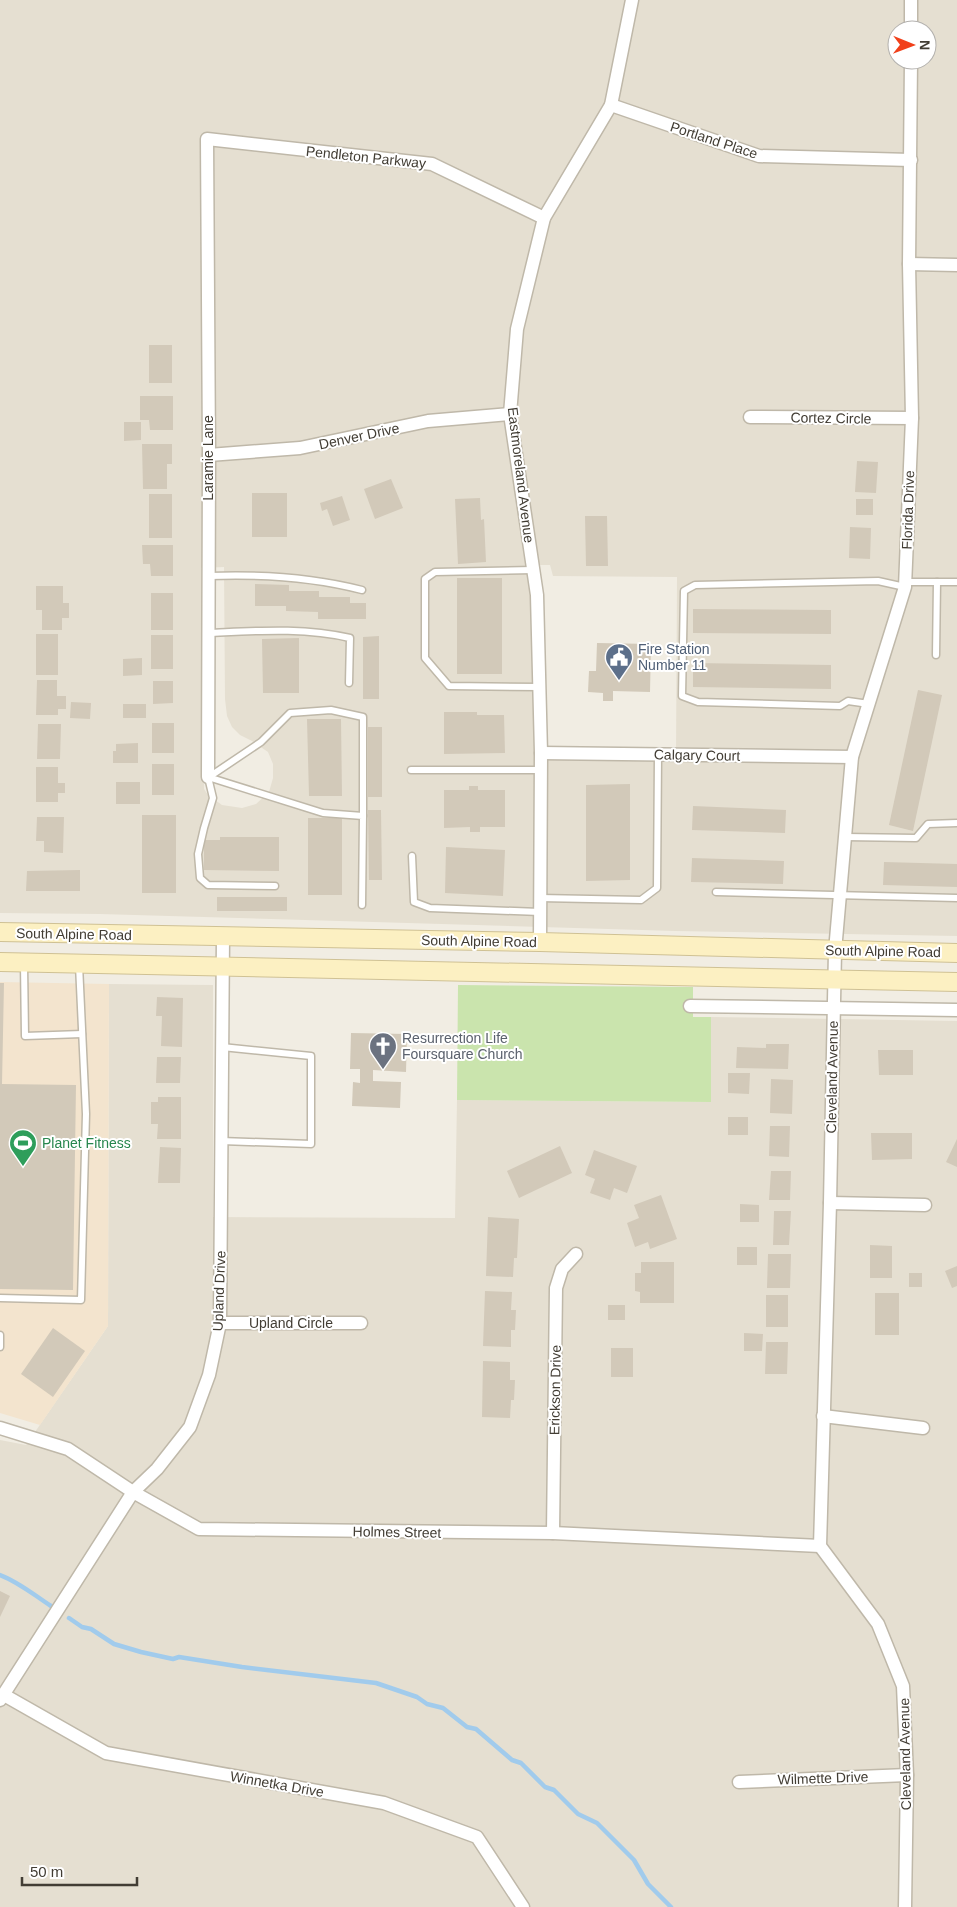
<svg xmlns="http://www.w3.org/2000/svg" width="957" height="1907" viewBox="0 0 957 1907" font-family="Arial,sans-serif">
	<rect width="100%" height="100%" fill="#f1ede3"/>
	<!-- residential -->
	<g fill="#e5dfd1" fill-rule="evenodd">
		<path d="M0 0H957V936L675 931 100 914 0 913ZM897 30H927V60H897ZM529 565H550L553 576 677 577 676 758 536 753 533 594ZM224 567 225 699 227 716 232 727 240 735 252 741 268 752 273 764V778L269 792 256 804 242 808 222 805 208 795 204 789 201 568Z"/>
		<polygon points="109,984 213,985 213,1217 455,1218 457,1100 710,1102 711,1017 957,1021 957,1907 0,1907 0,1440 26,1445 108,1326"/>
	</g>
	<!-- commercial -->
	<polygon fill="#f3e4ce" points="0,982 109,984 108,1326 40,1425 0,1413"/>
	<!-- green -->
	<polygon fill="#cae4ad" points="458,985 693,987 693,1017 711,1017 711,1102 457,1100"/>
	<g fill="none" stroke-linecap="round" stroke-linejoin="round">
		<!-- stream -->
		<g stroke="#a1cbec" stroke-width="4.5">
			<path d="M0 1575C19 1582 34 1595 51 1606"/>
			<polyline points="69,1618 82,1627 91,1629 114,1644 141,1652 173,1659 179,1657 242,1667 376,1683 417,1697 427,1704 443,1708 467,1727 476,1729 512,1760 521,1763 545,1787 554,1790 578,1814 597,1823 634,1860 648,1884 671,1907"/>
		</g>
	</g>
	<!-- building -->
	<g fill="#d2c9b9">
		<rect x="149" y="345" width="23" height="38"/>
		<polygon points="140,396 173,396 173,430 150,430 149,420 140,420"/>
		<polygon points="124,422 141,422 141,440 124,441"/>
		<polygon points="142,444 172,444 172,464 167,464 167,489 143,489"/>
		<polygon points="857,461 878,462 876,493 855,492"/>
		<polygon points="391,479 403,508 375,519 364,489"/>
		<rect x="252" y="493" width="35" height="44"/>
		<rect x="149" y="494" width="23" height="44"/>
		<polygon points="342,496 350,520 333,526 327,509 322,511 320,503"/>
		<polygon points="480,498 481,520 484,519 486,562 458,564 455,499"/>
		<rect x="856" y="499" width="17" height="16"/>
		<polygon points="585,516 607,516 608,566 586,566"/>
		<polygon points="850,527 871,528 870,559 849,558"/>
		<polygon points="142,545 173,545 173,576 151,576 150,564 143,564"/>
		<rect x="457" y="578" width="45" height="96"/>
		<polygon points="255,584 289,585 289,591 319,591 319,597 350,597 350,603 366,603 366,619 318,619 318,612 286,611 286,606 255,606"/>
		<polygon points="36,586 63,586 63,603 69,603 69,618 62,618 62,630 42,630 42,610 36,610"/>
		<rect x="151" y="593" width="22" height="37"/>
		<polygon points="693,609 831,610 831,634 693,633"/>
		<rect x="36" y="634" width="22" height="41"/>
		<rect x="151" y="635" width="22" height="34"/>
		<polygon points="379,636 379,699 363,699 363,637"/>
		<polygon points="299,638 299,693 263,693 262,639"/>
		<polygon points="597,643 651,644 650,692 613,691 613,701 603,701 603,693 588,692 589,671 596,671"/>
		<polygon points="142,658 142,675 123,676 123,659"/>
		<polygon points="693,663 831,665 831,689 693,687"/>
		<polygon points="37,680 57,680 57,696 66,696 66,709 58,709 58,715 36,715"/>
		<polygon points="153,681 173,681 173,703 153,704"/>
		<polygon points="918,690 942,695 913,831 889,825"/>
		<polygon points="71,702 91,703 90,719 70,718"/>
		<rect x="123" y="704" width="23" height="14"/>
		<polygon points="444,712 477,712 477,715 504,715 505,753 444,754"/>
		<polygon points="307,719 341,719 342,796 309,796"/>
		<rect x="152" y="723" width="22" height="30"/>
		<polygon points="38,724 61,724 60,759 37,759"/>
		<rect x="368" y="727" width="14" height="70"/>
		<polygon points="138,743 138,763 113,763 113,751 116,751 116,744"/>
		<rect x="152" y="764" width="22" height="31"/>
		<polygon points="36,767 58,767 58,783 65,783 65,793 58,793 58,802 36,802"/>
		<rect x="116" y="782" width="24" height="22"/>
		<polygon points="630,784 630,880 586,881 586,785"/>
		<polygon points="469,786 478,786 478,790 505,790 505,827 480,827 480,832 470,832 470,827 444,828 444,790 469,790"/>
		<polygon points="693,806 786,810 785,833 692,830"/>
		<polygon points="368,810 381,810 382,880 369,880"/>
		<rect x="142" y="815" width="34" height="78"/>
		<polygon points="37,817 64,817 63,853 44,852 44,841 36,841"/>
		<rect x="308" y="818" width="34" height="77"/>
		<polygon points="220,837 279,837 279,871 204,870 204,840 220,840"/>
		<polygon points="446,847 505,850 503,896 445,893"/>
		<polygon points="692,858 784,861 783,884 691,882"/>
		<polygon points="884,862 957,864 957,887 883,885"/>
		<polygon points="80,870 80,891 26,891 27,871"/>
		<rect x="217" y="897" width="70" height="14"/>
		<polygon points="0,983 4,983 2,1084 76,1085 73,1290 0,1289"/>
		<polygon points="157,997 183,998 182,1047 161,1046 162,1016 156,1016"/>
		<polygon points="351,1033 407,1034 406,1072 373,1070 373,1081 401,1082 400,1108 352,1106 353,1082 360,1083 360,1069 350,1069"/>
		<polygon points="766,1044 789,1044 788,1069 736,1068 737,1047 766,1048"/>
		<polygon points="878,1050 913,1050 913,1075 879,1075"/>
		<polygon points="157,1057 181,1057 180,1083 156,1083"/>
		<polygon points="728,1073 750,1073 749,1094 728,1093"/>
		<polygon points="771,1079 793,1080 792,1114 770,1113"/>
		<polygon points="158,1097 181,1097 181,1139 157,1139 158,1124 151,1124 151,1102 158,1102"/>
		<rect x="728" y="1117" width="20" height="18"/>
		<polygon points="770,1126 790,1126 789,1157 769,1156"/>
		<polygon points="871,1133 912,1133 912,1159 872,1160"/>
		<polygon points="957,1139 957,1167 946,1162"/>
		<polygon points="560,1146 572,1173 519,1198 507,1171"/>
		<polygon points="160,1147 181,1148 180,1183 158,1183"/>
		<polygon points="594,1150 637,1166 627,1193 614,1188 610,1200 590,1193 595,1179 585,1175"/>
		<polygon points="771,1171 791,1171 790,1200 769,1200"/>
		<polygon points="661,1195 677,1239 650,1249 648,1242 635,1247 627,1223 639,1218 634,1205"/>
		<polygon points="740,1204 759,1205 759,1222 740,1222"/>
		<polygon points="774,1211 791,1211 789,1245 773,1245"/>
		<polygon points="488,1217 519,1219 517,1258 514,1258 513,1277 486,1276"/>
		<polygon points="870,1245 892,1246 892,1278 870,1278"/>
		<rect x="737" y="1247" width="20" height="18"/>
		<polygon points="768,1254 791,1254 790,1288 767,1288"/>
		<polygon points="641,1262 674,1262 674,1303 640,1303 640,1292 635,1291 635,1273 641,1273"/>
		<polygon points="957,1266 957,1286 952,1288 945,1271"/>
		<rect x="909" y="1273" width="13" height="14"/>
		<polygon points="485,1291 512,1292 511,1310 516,1310 515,1330 511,1330 511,1347 483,1346"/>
		<rect x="875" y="1293" width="24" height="42"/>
		<rect x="766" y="1295" width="22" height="32"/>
		<rect x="608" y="1305" width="17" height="15"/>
		<polygon points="53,1328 85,1351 53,1397 21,1374"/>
		<polygon points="744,1333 763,1334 762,1351 744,1351"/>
		<polygon points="766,1342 788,1342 787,1374 765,1374"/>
		<rect x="611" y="1348" width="22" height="29"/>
		<polygon points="483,1361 510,1362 510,1380 515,1380 514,1400 511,1400 510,1418 482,1417"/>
		<polygon points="0,1591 10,1596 0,1617"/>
	</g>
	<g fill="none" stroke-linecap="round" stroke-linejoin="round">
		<!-- service casing -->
		<g stroke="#bfb8a9" stroke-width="9">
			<g id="service">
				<polyline points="533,570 435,572 425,579 425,658 449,686 539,687"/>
				<path d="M208 576C260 574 312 577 362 590"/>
				<polyline points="905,582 957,582"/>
				<path d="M208 633C256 631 303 627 350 638L349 683"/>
				<polyline points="936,655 937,582"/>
				<polyline points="869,704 848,701 840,706 698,702 682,696 684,591 695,585 878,581 905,587"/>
				<polyline points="411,770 541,770"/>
				<polyline points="208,777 323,813 363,816 362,905"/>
				<polyline points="208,777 213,798 204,828 198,854 200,878 208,885 275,886"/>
				<polyline points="209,777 261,742 290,713 331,710 363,717 363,816"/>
				<polyline points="845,837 916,838 928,824 957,823"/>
				<polyline points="412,856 414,902 430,908 540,912"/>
				<polyline points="716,892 957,898"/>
				<polyline points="540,898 641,900 657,888 658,755"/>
				<polyline points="24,964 25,1036 82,1034"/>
				<polyline points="221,1141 311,1144 311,1056 222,1047"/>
				<polyline points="0,1298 81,1300 86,1114 79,965"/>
				<polyline points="0,1335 0,1347"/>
			</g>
		</g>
		<!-- minor casing -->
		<g stroke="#bfb8a9" stroke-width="15">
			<g id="minor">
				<polyline points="911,30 911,0"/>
				<polyline points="611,105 759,156 911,160"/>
				<polyline points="909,264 957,265"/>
				<polyline points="750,417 912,418"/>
				<polyline points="209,455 300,448 428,421 510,414"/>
				<polyline points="541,753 852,757"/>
				<polyline points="208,777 209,455 207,139 432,164 544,218"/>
				<polyline points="540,942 541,753 537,595 510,414 517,329 544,218 611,105 632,0"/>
				<polyline points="690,1006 957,1010"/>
				<polyline points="830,1203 925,1205"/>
				<polyline points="220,1323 361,1323"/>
				<polyline points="823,1416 923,1428"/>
				<polyline points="0,1428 68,1449 133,1492 199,1529 553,1533 820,1546"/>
				<polyline points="553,1533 556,1288 562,1269 576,1254"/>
				<polyline points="4,1695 106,1753 384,1803 477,1837 523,1907"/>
				<polyline points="0,1700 133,1492 157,1469 190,1427 209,1375 220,1323 223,936"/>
				<polyline points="739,1782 907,1775"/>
				<polyline points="905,1907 907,1775 903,1686 878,1624 820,1546 830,1203 835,951 852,757 905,587 912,418 909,264 911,60"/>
			</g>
		</g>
		<!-- secondary casing -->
		<g stroke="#cfc194" stroke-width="20">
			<g id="secondary">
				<polyline points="0,932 540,942 957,953"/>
				<polyline points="0,962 957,982"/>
			</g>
		</g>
		<!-- service -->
		<use href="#service" stroke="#fff" stroke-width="6"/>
		<!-- minor -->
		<use href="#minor" stroke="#fff" stroke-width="12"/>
		<!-- secondary -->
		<use href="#secondary" stroke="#fcf0c2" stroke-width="18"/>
	</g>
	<!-- icons -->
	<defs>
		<g id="civic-pin" transform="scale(1.4375)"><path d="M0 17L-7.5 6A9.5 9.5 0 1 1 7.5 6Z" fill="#5c6f8a" stroke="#fff"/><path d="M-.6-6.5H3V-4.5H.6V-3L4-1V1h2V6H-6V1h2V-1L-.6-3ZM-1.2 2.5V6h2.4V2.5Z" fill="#fff"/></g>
		<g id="church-pin" transform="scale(1.4375)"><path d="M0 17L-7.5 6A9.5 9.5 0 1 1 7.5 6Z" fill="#6b7280" stroke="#fff"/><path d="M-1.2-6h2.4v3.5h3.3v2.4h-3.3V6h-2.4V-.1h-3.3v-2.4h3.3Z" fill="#fff"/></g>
		<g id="stadium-pin" transform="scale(1.4375)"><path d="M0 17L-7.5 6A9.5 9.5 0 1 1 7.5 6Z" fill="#2e9e5b" stroke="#fff"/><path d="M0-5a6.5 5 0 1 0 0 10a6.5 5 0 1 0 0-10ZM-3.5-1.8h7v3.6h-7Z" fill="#fff"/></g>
	</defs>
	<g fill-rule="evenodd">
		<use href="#civic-pin" x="619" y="657"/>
		<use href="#church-pin" x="383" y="1046"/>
		<use href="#stadium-pin" x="23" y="1143"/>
	</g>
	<g text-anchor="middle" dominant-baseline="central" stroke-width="4" stroke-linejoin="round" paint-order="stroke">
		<!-- street labels -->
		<g font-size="14" fill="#423d34" stroke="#fff">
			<text transform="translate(714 140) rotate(18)">Portland Place</text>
			<text transform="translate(366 157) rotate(6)">Pendleton Parkway</text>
			<text transform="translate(831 418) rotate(1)">Cortez Circle</text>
			<text transform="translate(359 436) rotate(-12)">Denver Drive</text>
			<text transform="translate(208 458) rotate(-90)">Laramie Lane</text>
			<text transform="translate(521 475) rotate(83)">Eastmoreland Avenue</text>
			<text transform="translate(908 510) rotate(-88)">Florida Drive</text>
			<text transform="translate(697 755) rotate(1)">Calgary Court</text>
			<text transform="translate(74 934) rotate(1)">South Alpine Road</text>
			<text transform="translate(479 941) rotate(1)">South Alpine Road</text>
			<text transform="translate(883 951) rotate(1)">South Alpine Road</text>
			<text transform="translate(832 1077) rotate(-89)">Cleveland Avenue</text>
			<text transform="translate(219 1291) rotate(-88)">Upland Drive</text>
			<text x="291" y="1323">Upland Circle</text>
			<text transform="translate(555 1390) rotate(-89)">Erickson Drive</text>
			<text transform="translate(397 1532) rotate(1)">Holmes Street</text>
			<text transform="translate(905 1754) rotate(-91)">Cleveland Avenue</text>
			<text transform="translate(823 1778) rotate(-2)">Wilmette Drive</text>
			<text transform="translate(277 1784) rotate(10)">Winnetka Drive</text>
		</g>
		<!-- service labels -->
		<g font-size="14" fill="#4e5e75" stroke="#fff" text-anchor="start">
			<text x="638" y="649">Fire Station<tspan x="638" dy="16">Number 11</tspan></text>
		</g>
		<!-- worship labels -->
		<g font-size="14" fill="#5b616d" stroke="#fff" text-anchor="start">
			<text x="402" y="1038">Resurrection Life<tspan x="402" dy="16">Foursquare Church</tspan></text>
		</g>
		<!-- leisure labels -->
		<g font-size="14" fill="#27864d" stroke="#fff" text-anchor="start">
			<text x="42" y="1143">Planet Fitness</text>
		</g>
	</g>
	<!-- north arrow -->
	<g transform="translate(912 45) rotate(91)"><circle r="24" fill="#ffffff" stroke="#b3b1ae"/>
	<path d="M0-4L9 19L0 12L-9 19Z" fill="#f1401a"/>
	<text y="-8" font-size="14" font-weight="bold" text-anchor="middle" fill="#423d34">N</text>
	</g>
	<!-- scale -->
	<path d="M22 1877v8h115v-8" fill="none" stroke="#423d34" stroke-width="2.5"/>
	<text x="30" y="1877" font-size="15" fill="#423d34" stroke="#ffffff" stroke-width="4" paint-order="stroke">50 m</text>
</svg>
